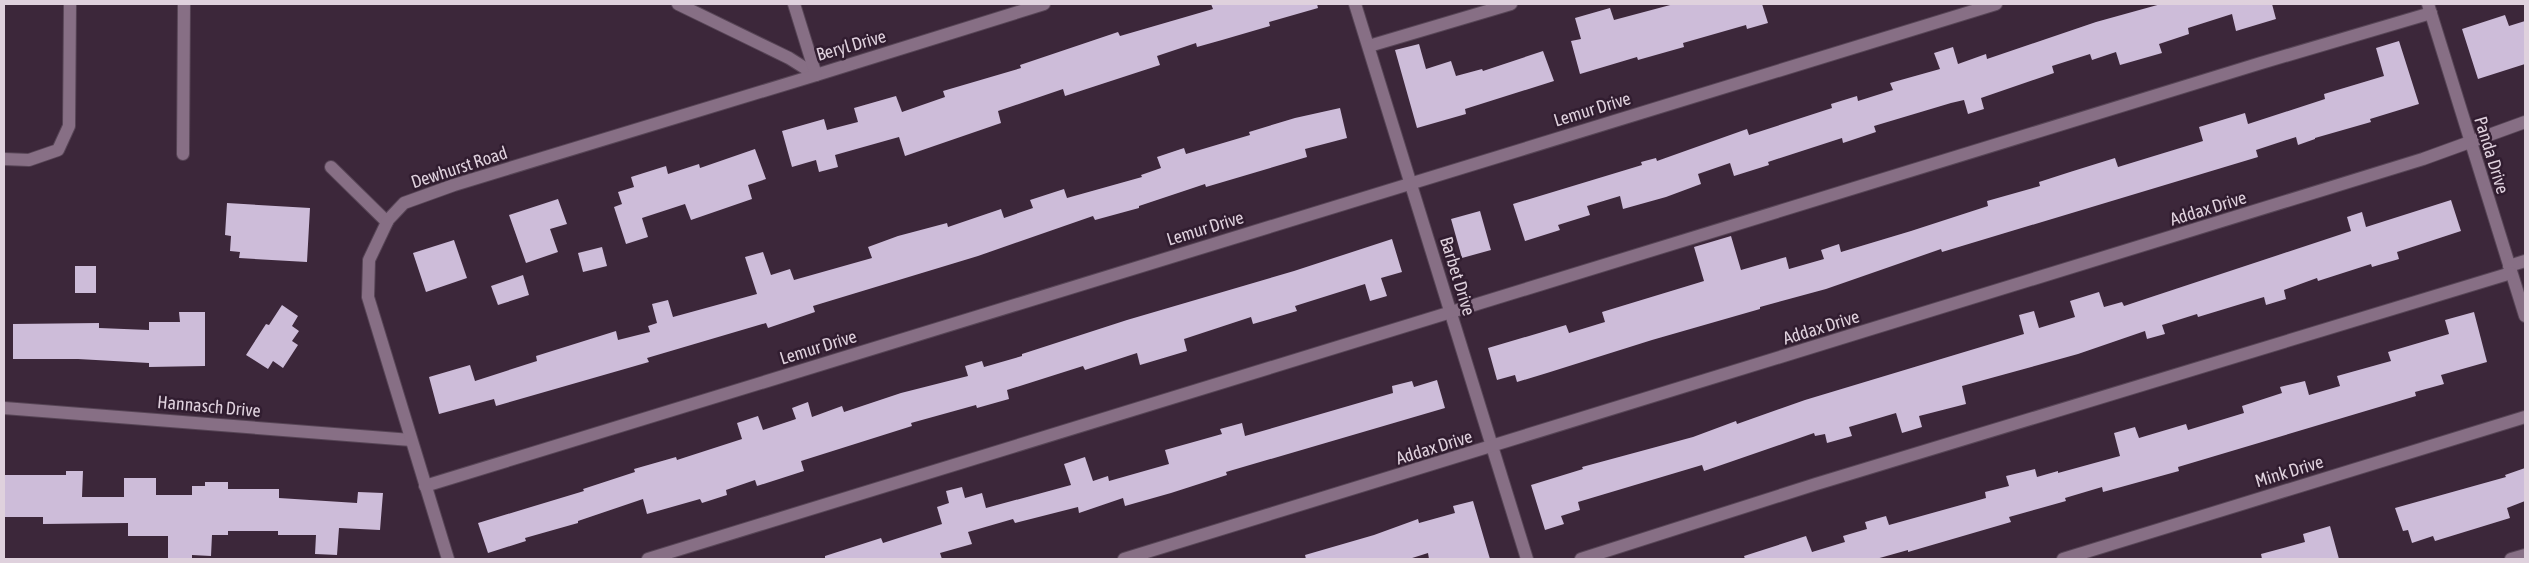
<svg xmlns="http://www.w3.org/2000/svg" width="2529" height="563" viewBox="0 0 2529 563" font-family="'Asap Condensed',sans-serif">
	<rect width="100%" height="100%" fill="#3c273a"/>
	<!-- building -->
	<g fill="#cdbcd9">
		<polygon points="1211,4 1317,4 1318,8 1269,22 1270,26 1222,40 1197,47 1196,43 1157,56 1160,65 1065,96 1063,89 998,111 1001,123 905,156 899,137 835,155 838,167 819,172 816,160 792,167 782,131 824,119 827,130 858,122 854,108 896,96 902,112 945,97 943,91 1021,68 1020,65 1118,32 1120,36 1213,9"/>
		<polygon points="1674,4 1762,4 1768,23 1747,29 1746,25 1683,43 1684,47 1638,60 1637,57 1580,74 1571,41 1581,39 1575,18 1610,8 1614,20"/>
		<polygon points="2161,4 2272,4 2276,19 2236,31 2232,14 2188,28 2189,34 2159,44 2162,53 2120,65 2116,52 2092,60 2090,54 2052,66 2054,73 1981,98 1984,109 1968,114 1964,100 1951,103 1874,126 1876,132 1843,143 1842,138 1768,162 1769,165 1734,176 1730,163 1698,174 1701,184 1666,197 1623,209 1620,196 1587,206 1590,215 1558,225 1560,230 1525,241 1513,204 1642,165 1641,162 1656,158 1657,161 1747,129 1749,135 1832,108 1831,104 1857,96 1858,101 1893,90 1890,83 1940,69 1934,53 1953,47 1958,64 1986,54 1987,59 2096,22"/>
		<polygon points="2505,15 2509,26 2525,21 2525,64 2478,79 2462,29"/>
		<polygon points="2399,41 2419,104 2370,119 2371,122 2315,138 2315,139 2298,145 2296,137 2256,150 2258,157 1942,252 1941,249 1826,289 1760,307 1760,309 1652,340 1547,373 1517,382 1515,375 1497,380 1488,348 1566,325 1569,333 1605,322 1602,312 1704,281 1694,247 1731,236 1741,270 1786,257 1789,269 1824,259 1821,250 1839,244 1841,252 1911,231 1988,206 1987,201 2040,186 2039,182 2070,172 2115,158 2118,167 2203,141 2199,127 2245,113 2248,124 2325,99 2324,94 2384,76 2376,48"/>
		<polygon points="1419,44 1426,69 1451,61 1456,76 1482,69 1483,71 1543,51 1554,81 1465,109 1466,114 1417,128 1395,50"/>
		<polygon points="1340,108 1347,138 1305,149 1307,157 1206,187 1205,184 1139,206 1139,208 1095,220 1093,216 978,256 813,306 815,312 768,328 766,323 647,358 649,362 496,406 494,399 439,414 429,377 470,365 475,381 537,361 536,356 616,331 618,340 650,332 648,326 657,323 652,304 668,300 673,317 757,294 745,257 763,252 771,275 790,269 794,280 872,258 868,247 898,236 947,223 948,227 1001,209 1004,218 1033,208 1030,200 1064,189 1067,198 1142,177 1141,175 1161,168 1157,157 1184,148 1186,154 1250,135 1249,132 1295,118"/>
		<polygon points="755,149 766,179 748,185 752,199 691,220 685,204 642,218 648,237 626,244 614,207 622,204 618,192 634,187 631,177 666,166 668,174 699,164 700,168"/>
		<polygon points="558,199 567,224 550,229 558,252 526,263 509,215"/>
		<polygon points="2451,200 2461,231 2397,252 2399,259 2372,267 2371,264 2318,281 2317,278 2284,290 2286,299 2266,305 2264,297 2198,317 2197,314 2162,325 2165,334 2147,339 2145,331 2078,354 1962,386 1966,404 1919,416 1922,427 1902,433 1896,413 1849,427 1852,436 1827,443 1825,434 1815,436 1814,433 1704,471 1702,465 1578,502 1580,510 1561,516 1564,524 1545,530 1531,485 1583,469 1582,467 1693,437 1736,421 1737,424 1805,400 2024,334 2019,315 2034,311 2039,328 2075,317 2070,301 2099,292 2104,307 2122,302 2124,306 2351,231 2347,217 2362,212 2366,227"/>
		<polygon points="227,203 310,208 307,262 239,258 240,252 230,251 231,236 225,235"/>
		<polygon points="1480,211 1491,250 1462,258 1451,219"/>
		<polygon points="1392,239 1402,272 1381,278 1387,296 1370,301 1365,284 1295,306 1297,311 1253,324 1251,317 1184,339 1187,351 1140,365 1137,353 1085,370 1083,366 1007,390 1009,399 977,408 976,405 911,423 912,426 801,461 804,471 757,486 755,480 726,490 727,495 702,503 700,499 647,514 643,499 578,521 578,523 525,538 526,541 488,553 478,523 584,491 583,489 635,472 634,469 676,457 677,460 742,439 737,423 758,416 763,430 796,419 792,408 808,402 812,417 842,406 844,412 901,393 968,376 965,366 982,361 984,367 1022,356 1022,354 1127,320 1294,271"/>
		<polygon points="454,240 467,278 426,292 413,253"/>
		<polygon points="602,247 607,266 583,272 578,253"/>
		<rect x="75" y="266" width="21" height="27"/>
		<polygon points="523,275 529,295 498,305 491,286"/>
		<polygon points="282,305 298,316 292,326 299,331 292,341 298,345 283,368 273,361 268,369 246,355 266,324 269,325"/>
		<polygon points="179,312 205,312 205,366 149,367 149,363 78,359 13,359 13,324 99,323 99,328 149,330 149,322 180,322"/>
		<polygon points="2474,312 2487,362 2441,375 2444,384 2415,392 2416,396 2178,467 2179,471 2103,492 2102,487 2065,498 2066,501 2009,517 2011,522 1908,552 1908,550 1876,559 1745,559 1744,556 1806,536 1812,552 1845,542 1843,536 1867,529 1865,522 1886,516 1889,525 1986,498 1985,492 2009,486 2006,476 2035,469 2037,477 2058,471 2058,473 2120,456 2114,433 2135,427 2139,438 2186,424 2188,430 2244,413 2242,406 2282,393 2280,387 2305,381 2309,395 2340,386 2337,376 2391,361 2388,352 2449,334 2445,320"/>
		<polygon points="1437,380 1445,408 1226,472 1227,475 1171,493 1125,506 1123,498 1079,513 1078,507 1015,523 1013,519 968,532 972,544 940,553 942,559 825,559 825,556 881,538 883,543 942,524 937,507 949,503 946,491 962,487 965,498 982,493 986,508 1071,485 1064,464 1085,457 1093,481 1108,476 1109,481 1169,464 1165,450 1222,434 1220,429 1242,423 1245,436 1393,393 1392,386 1412,381 1414,387"/>
		<polygon points="2525,468 2525,501 2507,508 2510,518 2435,541 2433,536 2412,543 2408,530 2403,531 2395,508 2506,477 2505,475"/>
		<polygon points="66,471 83,471 82,497 124,497 124,478 156,478 156,495 192,495 192,486 205,486 205,482 228,482 228,489 279,489 279,498 357,503 358,492 383,493 380,530 339,528 337,555 315,554 316,535 278,535 278,531 228,531 228,535 212,535 211,556 192,555 192,559 168,559 168,536 128,536 128,523 43,524 43,517 4,517 4,475 66,475"/>
		<polygon points="1473,501 1490,559 1429,559 1428,553 1409,559 1306,559 1305,555 1374,535 1418,519 1419,523 1455,513 1453,506"/>
		<polygon points="2330,526 2339,559 2262,559 2261,554 2305,542 2303,534"/>
	</g>
	<g fill="none" stroke-linecap="round" stroke-linejoin="round">
		<!-- minor casing -->
		<g stroke="#574556" stroke-width="14">
			<g id="minor">
				<polyline points="678,4 789,58 816,75 1044,4"/>
				<polyline points="1355,4 1527,559"/>
				<polyline points="2428,4 2525,316"/>
				<polyline points="1369,46 1511,4"/>
				<polyline points="183,154 184,4"/>
				<polyline points="4,159 29,160 58,150 69,126 70,4"/>
				<polyline points="331,167 387,222"/>
				<polyline points="2509,266 2525,261"/>
				<polyline points="4,408 411,440"/>
				<polyline points="425,486 1996,4"/>
				<polyline points="448,559 368,297 369,260 388,220 404,203 454,185 816,75 794,4"/>
				<polyline points="648,559 2261,63 2431,13"/>
				<polyline points="1124,559 2423,159 2525,122"/>
				<polyline points="1581,559 1816,484 2511,273"/>
				<polyline points="2063,559 2525,417"/>
				<polyline points="2511,559 2525,555"/>
			</g>
		</g>
		<!-- minor -->
		<use href="#minor" stroke="#876f85" stroke-width="12"/>
	</g>
	<g text-anchor="middle" dominant-baseline="central" stroke-width="5" stroke-linejoin="round" paint-order="stroke">
		<!-- street labels -->
		<g font-size="18" fill="#dfd1dd" stroke="#311d30">
			<text transform="translate(851 45) rotate(-16)">Beryl Drive</text>
			<text transform="translate(1592 109) rotate(-17)">Lemur Drive</text>
			<text transform="translate(2492 155) rotate(73)">Panda Drive</text>
			<text transform="translate(459 167) rotate(-18)">Dewhurst Road</text>
			<text transform="translate(2208 208) rotate(-17)">Addax Drive</text>
			<text transform="translate(1205 228) rotate(-17)">Lemur Drive</text>
			<text transform="translate(1458 276) rotate(73)">Barbet Drive</text>
			<text transform="translate(1821 327) rotate(-17)">Addax Drive</text>
			<text transform="translate(818 347) rotate(-17)">Lemur Drive</text>
			<text transform="translate(209 406) rotate(5)">Hannasch Drive</text>
			<text transform="translate(1434 447) rotate(-17)">Addax Drive</text>
			<text transform="translate(2289 471) rotate(-17)">Mink Drive</text>
		</g>
	</g>
	<!-- border -->
	<rect width="2529" height="563" fill="none" stroke="#dfd1dd" stroke-width="10"/>
</svg>
